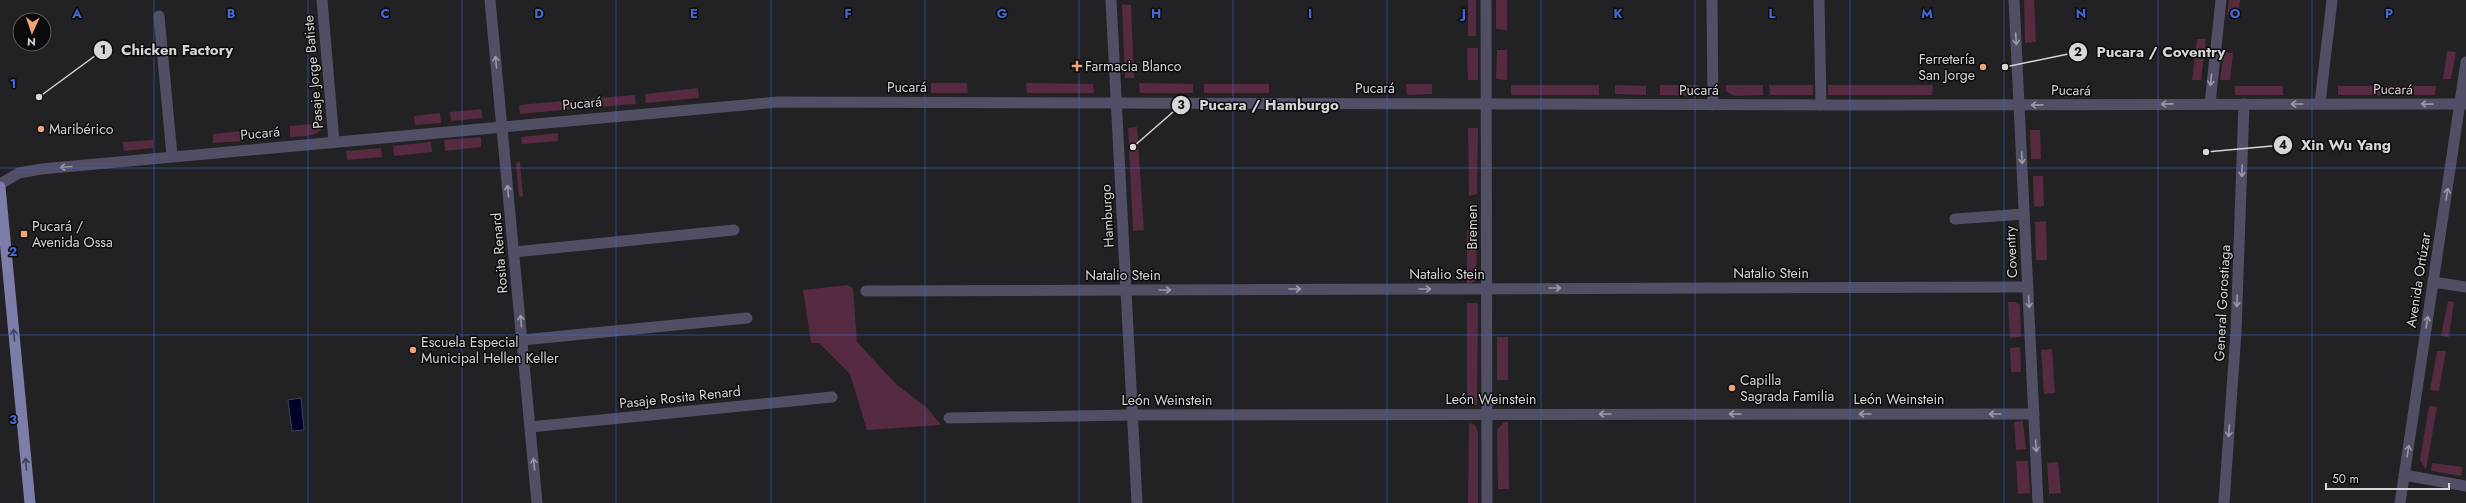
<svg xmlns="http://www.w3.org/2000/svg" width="2466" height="503" viewBox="0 0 2466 503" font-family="Jost,sans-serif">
	<rect width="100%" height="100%" fill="#222123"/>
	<!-- green -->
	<g fill="#562a41">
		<rect x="1468" y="0" width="8" height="36"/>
		<polygon points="1496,0 1507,0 1507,30 1496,29"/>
		<polygon points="2024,0 2034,0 2036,42 2025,43"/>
		<polygon points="2229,0 2240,0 2238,17 2227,15"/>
		<polygon points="1122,4 1131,5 1134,78 1125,78"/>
		<polygon points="2197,39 2206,39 2201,80 2192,80"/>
		<polygon points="1467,48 1478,48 1478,80 1468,80"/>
		<polygon points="1497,50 1507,50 1507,80 1496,79"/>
		<polygon points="2447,51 2456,52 2451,79 2443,79"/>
		<polygon points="2224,52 2233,53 2230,80 2220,80"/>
		<polygon points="931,83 967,83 968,93 931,93"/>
		<polygon points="1026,83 1093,84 1094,93 1027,93"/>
		<polygon points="1139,83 1193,84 1193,93 1140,93"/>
		<rect x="1204" y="84" width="65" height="9"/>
		<polygon points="1406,84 1432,84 1432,94 1407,95"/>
		<rect x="1511" y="85" width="88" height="10"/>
		<polygon points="1615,85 1646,86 1646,95 1615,94"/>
		<polygon points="1660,85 1699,85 1699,92 1691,96 1660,95"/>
		<polygon points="1726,85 1763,85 1763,95 1734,96 1726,91"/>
		<polygon points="1769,85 1813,85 1813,95 1770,95"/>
		<polygon points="1828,85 1933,85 1932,95 1828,95"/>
		<rect x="2235" y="86" width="48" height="9"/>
		<polygon points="2338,86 2436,86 2435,95 2338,95"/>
		<polygon points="698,88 699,98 646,103 645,94"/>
		<polygon points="635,95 636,104 585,108 584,99"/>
		<polygon points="573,100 574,109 520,114 519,105"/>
		<polygon points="481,109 483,118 451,121 450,112"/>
		<polygon points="440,113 441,123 415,125 414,116"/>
		<path d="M323 123C322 138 302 136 290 137V126Z"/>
		<polygon points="1137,127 1144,230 1133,231 1128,128"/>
		<polygon points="279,128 279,137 251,140 250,131"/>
		<polygon points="1468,128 1478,128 1477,194 1469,196"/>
		<polygon points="2030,130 2040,130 2041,159 2031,159"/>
		<polygon points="242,131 244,141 213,143 213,134"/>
		<polygon points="558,133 558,141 522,144 521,137"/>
		<polygon points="481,137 481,147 445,151 444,140"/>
		<polygon points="153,140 153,148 124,151 123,142"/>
		<polygon points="431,142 432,152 394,156 393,146"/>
		<polygon points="381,148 382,157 347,160 346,151"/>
		<polygon points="520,162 523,196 519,197 516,163"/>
		<polygon points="2033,176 2043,176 2044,206 2034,207"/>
		<polygon points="2046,221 2047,260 2036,260 2035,222"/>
		<polygon points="1467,230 1477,230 1476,281 1467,284"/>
		<polygon points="847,285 853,288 857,342 896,384 927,408 941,425 867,430 850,374 819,343 811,343 803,290"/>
		<polygon points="2448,301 2454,302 2449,337 2441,336"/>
		<polygon points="2008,302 2015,302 2020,305 2021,337 2010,338"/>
		<polygon points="1467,303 1477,303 1478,306 1477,405 1467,405"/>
		<rect x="1497" y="337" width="11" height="43"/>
		<polygon points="2020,347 2021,372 2011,372 2010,348"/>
		<polygon points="2052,349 2055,393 2044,394 2041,350"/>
		<polygon points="2437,351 2446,351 2439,391 2430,390"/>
		<polygon points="2429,406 2437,407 2426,470 2420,460"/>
		<polygon points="2023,421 2026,449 2016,450 2014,422"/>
		<polygon points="1504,422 1508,422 1509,489 1498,489 1497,430"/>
		<polygon points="1469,423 1475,425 1478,432 1478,503 1468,503"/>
		<polygon points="2016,461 2028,461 2030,493 2018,494"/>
		<polygon points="2058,462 2061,493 2049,494 2047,463"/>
		<polygon points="2432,463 2463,467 2461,476 2431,471"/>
	</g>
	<!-- water -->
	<polygon fill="#000227" stroke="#40425c" points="301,398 304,430 292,431 288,400"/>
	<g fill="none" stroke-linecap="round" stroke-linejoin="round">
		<!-- minor -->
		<g stroke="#504f65" stroke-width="11">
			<polyline points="322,0 334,142"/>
			<polyline points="490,0 537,503"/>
			<polyline points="1111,0 1137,503"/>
			<polyline points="1486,0 1487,503"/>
			<polyline points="1712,0 1713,105"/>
			<polyline points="1819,0 1821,105"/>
			<polyline points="159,16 172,156"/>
			<polyline points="2320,103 2332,0"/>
			<polyline points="2210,104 2221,0"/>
			<polyline points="0,184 19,173 41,169 778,102 1847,105 2466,104"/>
			<polyline points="1955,219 2024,214"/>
			<polyline points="514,252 734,230"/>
			<polyline points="2433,282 2466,287"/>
			<polyline points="866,291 2028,287"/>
			<polyline points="522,340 747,318"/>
			<polyline points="949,418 1132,415 2034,414"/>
			<polyline points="530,427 832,397"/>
			<polyline points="2404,475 2466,486"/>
			<polyline points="2224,503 2236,332 2244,104"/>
			<polyline points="2400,503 2466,62"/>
		</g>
		<!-- tertiary -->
		<polyline stroke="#504f65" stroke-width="11" points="2014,0 2038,503"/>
		<!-- primary -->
		<polyline stroke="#7e7ca9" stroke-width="11" points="0,187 30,503"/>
	</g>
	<!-- one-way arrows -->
	<defs><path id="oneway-shaft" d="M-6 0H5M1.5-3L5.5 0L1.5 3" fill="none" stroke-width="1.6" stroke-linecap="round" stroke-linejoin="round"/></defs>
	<g stroke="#9a99a4">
		<use href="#oneway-shaft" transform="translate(2016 39) rotate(87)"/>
		<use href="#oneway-shaft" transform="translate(496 62) rotate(-96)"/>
		<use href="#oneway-shaft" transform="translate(2211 80) rotate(96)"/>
		<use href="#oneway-shaft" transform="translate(2167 104) rotate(179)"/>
		<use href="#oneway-shaft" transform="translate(2297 104) rotate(180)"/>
		<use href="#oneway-shaft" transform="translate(2427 104) rotate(-179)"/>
		<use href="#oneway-shaft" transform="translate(2037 105) rotate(179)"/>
		<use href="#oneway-shaft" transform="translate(2022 158) rotate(87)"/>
		<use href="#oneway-shaft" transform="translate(66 167) rotate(175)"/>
		<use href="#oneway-shaft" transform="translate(2242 171) rotate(92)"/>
		<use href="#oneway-shaft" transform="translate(508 191) rotate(-95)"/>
		<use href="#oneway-shaft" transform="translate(2447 194) rotate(-81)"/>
		<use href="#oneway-shaft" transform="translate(1555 288)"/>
		<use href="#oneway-shaft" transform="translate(1295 289)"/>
		<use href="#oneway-shaft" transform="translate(1425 289)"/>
		<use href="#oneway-shaft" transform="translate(1165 290)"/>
		<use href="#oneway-shaft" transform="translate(2237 301) rotate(92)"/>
		<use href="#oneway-shaft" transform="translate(2029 302) rotate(87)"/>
		<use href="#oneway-shaft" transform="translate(521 321) rotate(-95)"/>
		<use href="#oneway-shaft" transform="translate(2427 322) rotate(-81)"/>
		<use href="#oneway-shaft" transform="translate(1605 414) rotate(-180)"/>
		<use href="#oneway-shaft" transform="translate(1735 414) rotate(-180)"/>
		<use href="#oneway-shaft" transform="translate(1865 414) rotate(-180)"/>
		<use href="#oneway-shaft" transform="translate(1995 414) rotate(-180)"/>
		<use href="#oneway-shaft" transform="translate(2229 431) rotate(94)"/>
		<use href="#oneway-shaft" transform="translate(2036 446) rotate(87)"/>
		<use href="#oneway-shaft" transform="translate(2408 451) rotate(-81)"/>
		<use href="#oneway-shaft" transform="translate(534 464) rotate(-96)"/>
	</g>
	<g stroke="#3f3e53">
		<use href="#oneway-shaft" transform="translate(14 335) rotate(-95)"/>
		<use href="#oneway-shaft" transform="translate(26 464) rotate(-95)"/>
	</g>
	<!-- grid -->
	<path fill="none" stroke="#4269d8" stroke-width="1" stroke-opacity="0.55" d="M154 0V503M308 0V503M462 0V503M616 0V503M771 0V503M925 0V503M1079 0V503M1233 0V503M1387 0V503M1541 0V503M1695 0V503M1850 0V503M2004 0V503M2158 0V503M2312 0V503M0 168H2466M0 335H2466"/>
	<!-- markers -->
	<g fill="#efa377" stroke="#0b0b0c" stroke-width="1.5">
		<path d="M1075 60h4v4h4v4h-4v4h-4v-4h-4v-4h4z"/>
		<circle cx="1983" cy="67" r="4"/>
		<circle cx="41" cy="129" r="4"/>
		<rect x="20" y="230" width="8" height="8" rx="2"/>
		<circle cx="413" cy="350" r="4"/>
		<circle cx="1732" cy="388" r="4"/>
	</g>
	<g text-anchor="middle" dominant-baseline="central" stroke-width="3" stroke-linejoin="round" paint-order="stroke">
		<!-- poi labels -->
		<g font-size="14" fill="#d6d6d7" stroke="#0b0b0c" text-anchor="start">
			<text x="1975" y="59" text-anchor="end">Ferretería<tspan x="1975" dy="16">San Jorge</tspan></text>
			<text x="1085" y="66">Farmacia Blanco</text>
			<text x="49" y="129">Maribérico</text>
			<text x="32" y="226">Pucará /<tspan x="32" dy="16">Avenida Ossa</tspan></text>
			<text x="421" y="342">Escuela Especial<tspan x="421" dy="16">Municipal Hellen Keller</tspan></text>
			<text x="1740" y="380">Capilla<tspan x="1740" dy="16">Sagrada Familia</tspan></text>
		</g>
		<!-- street labels -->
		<g font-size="14" fill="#d6d6d7" stroke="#0b0b0c">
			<text transform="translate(313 72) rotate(-95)">Pasaje Jorge Batiste</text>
			<text x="907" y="87">Pucará</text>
			<text x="1375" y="88">Pucará</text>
			<text transform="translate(2393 89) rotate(1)">Pucará</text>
			<text x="1699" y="90">Pucará</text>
			<text transform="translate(2071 90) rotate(1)">Pucará</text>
			<text transform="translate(582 103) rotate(-5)">Pucará</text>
			<text transform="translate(260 133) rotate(-5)">Pucará</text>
			<text transform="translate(1107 216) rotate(-93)">Hamburgo</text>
			<text transform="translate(1472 227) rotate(-90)">Bremen</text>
			<text transform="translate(2011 252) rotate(-93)">Coventry</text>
			<text transform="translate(499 253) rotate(-95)">Rosita Renard</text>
			<text x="1771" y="273">Natalio Stein</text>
			<text x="1447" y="274">Natalio Stein</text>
			<text x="1123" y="275">Natalio Stein</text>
			<text transform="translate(2418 280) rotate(-81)">Avenida Ortúzar</text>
			<text transform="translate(2222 303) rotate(-87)">General Gorostiaga</text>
			<text transform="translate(680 397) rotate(-6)">Pasaje Rosita Renard</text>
			<text x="1491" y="399">León Weinstein</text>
			<text x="1899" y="399">León Weinstein</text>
			<text x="1167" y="400">León Weinstein</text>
		</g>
	</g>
	<g font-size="13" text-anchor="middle" font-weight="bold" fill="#4269d8" stroke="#0b0b0c" stroke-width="3" stroke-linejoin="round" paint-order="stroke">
		<text x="77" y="18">A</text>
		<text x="231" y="18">B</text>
		<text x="385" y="18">C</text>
		<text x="539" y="18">D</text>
		<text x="694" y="18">E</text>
		<text x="848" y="18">F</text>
		<text x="1002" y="18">G</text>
		<text x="1156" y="18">H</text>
		<text x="1310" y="18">I</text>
		<text x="1464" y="18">J</text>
		<text x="1618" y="18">K</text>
		<text x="1772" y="18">L</text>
		<text x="1927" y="18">M</text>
		<text x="2081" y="18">N</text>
		<text x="2235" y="18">O</text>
		<text x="2389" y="18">P</text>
		<text x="13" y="88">1</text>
		<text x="13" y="256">2</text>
		<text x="13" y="424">3</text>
	</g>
	<!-- callouts -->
	<path fill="none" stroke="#d6d6d7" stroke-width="1.5" d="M39 97L103 50M2005 67L2078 52M1133 147L1181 105M2206 152L2283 145"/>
	<g fill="#d6d6d7" stroke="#0b0b0c" stroke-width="1.5">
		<circle cx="39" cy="97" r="4"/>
		<circle cx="2005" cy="67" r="4"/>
		<circle cx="1133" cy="147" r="4"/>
		<circle cx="2206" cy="152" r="4"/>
		<circle cx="103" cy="50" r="10"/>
		<circle cx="2078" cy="52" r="10"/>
		<circle cx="1181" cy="105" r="10"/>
		<circle cx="2283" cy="145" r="10"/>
	</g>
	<g font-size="12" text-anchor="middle" font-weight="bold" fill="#111">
		<text x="103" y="54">1</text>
		<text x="2078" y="56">2</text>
		<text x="1181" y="109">3</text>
		<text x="2283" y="149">4</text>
	</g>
	<g font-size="15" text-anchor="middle" font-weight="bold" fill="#d6d6d7" stroke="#0b0b0c" stroke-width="3" stroke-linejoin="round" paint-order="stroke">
		<text x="177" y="55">Chicken Factory</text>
		<text x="2161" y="57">Pucara / Coventry</text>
		<text x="1269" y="110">Pucara / Hamburgo</text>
		<text x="2346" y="150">Xin Wu Yang</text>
	</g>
	<!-- north arrow -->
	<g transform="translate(32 32) rotate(183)"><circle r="19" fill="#0b0b0c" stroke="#5c5c5d"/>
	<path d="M0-3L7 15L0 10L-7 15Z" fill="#efa377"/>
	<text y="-6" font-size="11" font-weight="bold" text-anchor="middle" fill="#d6d6d7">N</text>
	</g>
	<!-- scale -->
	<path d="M2326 483v6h123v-6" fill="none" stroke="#d6d6d7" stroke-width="2"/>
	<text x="2332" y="483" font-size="12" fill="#d6d6d7" stroke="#0b0b0c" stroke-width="3" paint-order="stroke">50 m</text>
</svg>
